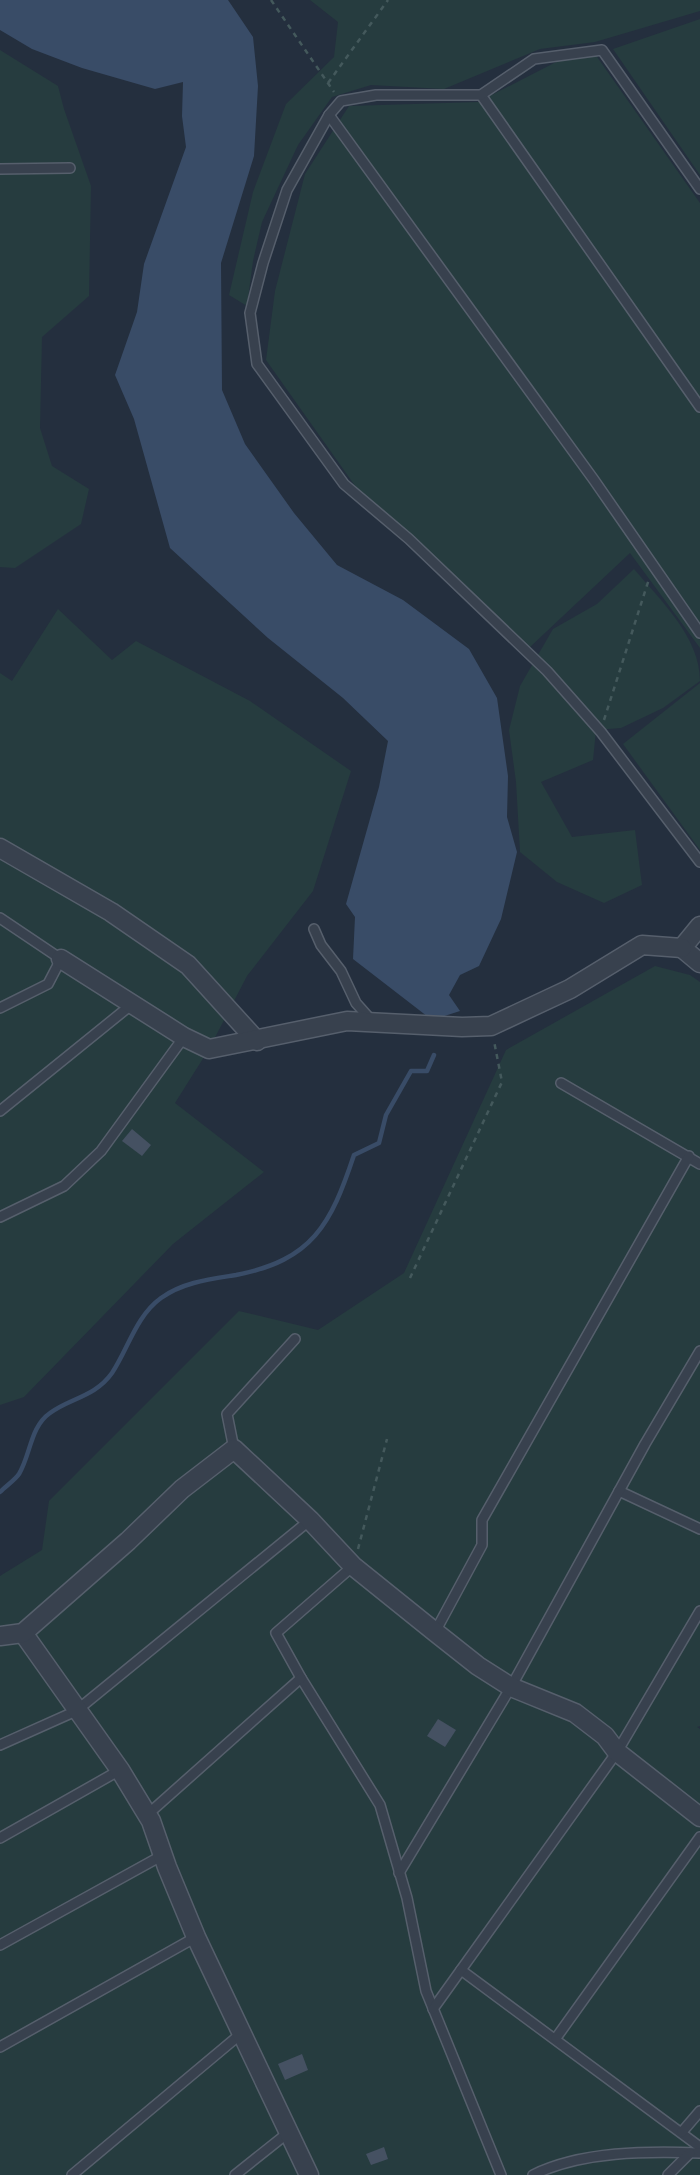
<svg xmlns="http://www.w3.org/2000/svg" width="700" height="2175" viewBox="0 0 700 2175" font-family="Inter,sans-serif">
	<rect width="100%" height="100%" fill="#242f3e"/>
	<!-- green -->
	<g fill="#263c3f">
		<polygon points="310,0 700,0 700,11 595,42 540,49 444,89 371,85 332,97 298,145 262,222 253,261 247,306 229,295 253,192 286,104 334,57 338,22"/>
		<polygon points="700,19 700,175 613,49"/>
		<polygon points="0,50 58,86 64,109 91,186 89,296 42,337 40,428 52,466 89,489 81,524 15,568 0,567"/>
		<polygon points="595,54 700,203 700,648 630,553 529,648 358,490 266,360 275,291 305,174 349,106 478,102 558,61"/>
		<path d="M634 569C661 601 700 637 700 681L663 708 621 728 596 730 593 760 541 782 572 837 635 830 642 885 604 903 557 882 520 852 516 782 509 730 520 686 553 629 597 604Z"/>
		<polygon points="58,609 112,660 136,641 250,701 351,771 313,891 247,976 209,1049 175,1103 264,1172 173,1244 24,1397 0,1405 0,673 12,681"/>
		<polygon points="700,683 700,850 623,744"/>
		<polygon points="655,966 690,975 700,982 700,1726 697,1727 700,1729 700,2175 0,2175 0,1576 42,1550 49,1501 239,1311 318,1330 404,1273 506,1050"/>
	</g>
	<!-- water -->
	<polygon fill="#394c67" points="0,0 228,0 253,37 258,86 254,156 221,263 222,390 245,444 294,513 337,565 403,600 469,649 497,698 508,776 507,817 517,852 501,919 479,966 460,975 449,995 460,1011 432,1020 353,959 355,917 346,904 379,787 388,741 343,698 268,638 170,548 134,419 115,375 137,312 144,264 186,147 182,116 183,82 155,89 82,68 32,49 0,30"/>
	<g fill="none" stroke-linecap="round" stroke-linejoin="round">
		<!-- stream -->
		<path stroke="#394c67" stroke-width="4.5" d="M0 1492C6 1486 15 1480 19 1474 31 1454 30 1427 50 1413 70 1398 95 1397 112 1373 128 1349 136 1316 161 1298 183 1282 211 1279 236 1275 313 1260 331 1224 354 1155L379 1143 386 1115 411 1071H427L434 1055"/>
	</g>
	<!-- building -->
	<g fill="#455162">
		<polygon points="132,1129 151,1145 142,1156 122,1141"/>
		<polygon points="438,1719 456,1730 445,1747 427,1736"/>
		<polygon points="302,2054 308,2070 285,2080 278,2064"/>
		<polygon points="384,2147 388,2159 371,2165 366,2154"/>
	</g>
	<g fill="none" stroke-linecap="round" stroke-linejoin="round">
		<!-- lane casing -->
		<g stroke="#565f6c" stroke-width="12">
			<g id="lane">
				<polyline points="481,95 700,407"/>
				<polyline points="329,115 594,480 700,633"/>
				<polyline points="0,169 70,168"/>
				<polyline points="700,189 602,50 534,59 481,95 376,95 341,101 329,115 287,190 263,263 250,313 257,364 344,484 409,539 547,671 601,732 700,862"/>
				<polyline points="0,918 61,959 48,984 0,1008"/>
				<polyline points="314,929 321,945 341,971 356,1003 372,1021"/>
				<polyline points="561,1083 700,1164"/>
				<polyline points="0,1111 131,1005"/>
				<polyline points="0,1217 64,1186 101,1151 184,1037"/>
				<polyline points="234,1449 227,1414 295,1339"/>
				<polyline points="619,1491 700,1529"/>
				<polyline points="353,1566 276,1633 301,1678 380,1805 407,1898 426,1991 501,2175"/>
				<polyline points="435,1632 482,1545 482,1520 689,1156"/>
				<polyline points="0,1745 76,1711 310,1520"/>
				<polyline points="147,1815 301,1678"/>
				<polyline points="0,1838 120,1770"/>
				<polyline points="399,1873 511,1687 645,1444 700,1351"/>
				<polyline points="0,1945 163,1855"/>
				<polyline points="461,1970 700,2147"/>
				<polyline points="433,2009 617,1752 700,1611"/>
				<polyline points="556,2038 700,1837"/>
				<polyline points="0,2047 196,1937"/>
				<polyline points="682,2132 700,2111"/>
				<polyline points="72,2175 243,2032"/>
				<polyline points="235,2175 289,2132"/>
				<path d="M533 2175C581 2151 648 2151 700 2153"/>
				<polyline points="668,2175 690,2153"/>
			</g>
		</g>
		<!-- street casing -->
		<g stroke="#565f6c" stroke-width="21">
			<g id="street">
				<polyline points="0,848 111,912 188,965 257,1041"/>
				<polyline points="700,926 682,948 700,963"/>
				<polyline points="61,959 184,1037 209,1049 347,1021 462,1027 491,1026 570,989 642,945 682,948"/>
				<polyline points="23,1633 120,1770 151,1821 167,1867 196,1937 309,2175"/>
				<polyline points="0,1636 23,1633 128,1541 182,1489 234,1449 310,1520 353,1566 435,1632 478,1666 511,1687 575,1713 605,1736 617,1752 700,1817"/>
			</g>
		</g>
		<!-- path -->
		<g stroke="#44595c" stroke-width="2.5" stroke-dasharray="5 5" stroke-linecap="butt">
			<polyline points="271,0 334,92"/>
			<polyline points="328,83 388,0"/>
			<polyline points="604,720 649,579"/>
			<polyline points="410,1278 502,1082 494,1041"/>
			<polyline points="358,1549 387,1439"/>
		</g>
		<!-- lane -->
		<use href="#lane" stroke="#38414e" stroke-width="9"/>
		<!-- street -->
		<use href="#street" stroke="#38414e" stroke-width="18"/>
	</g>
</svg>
